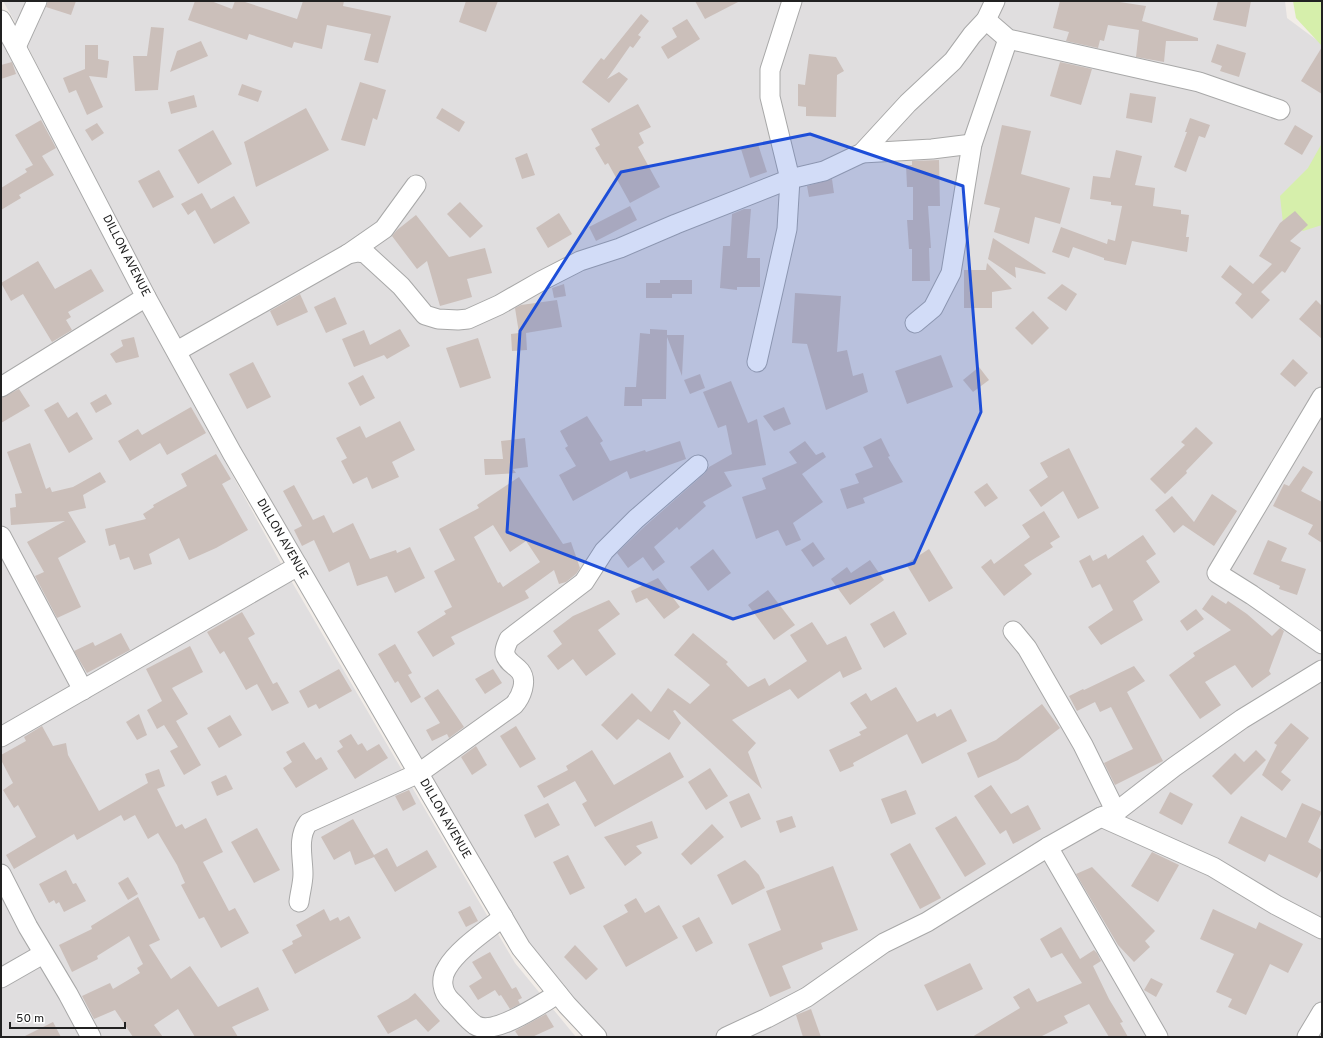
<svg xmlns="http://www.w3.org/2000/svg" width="1323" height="1038" viewBox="0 0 1323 1038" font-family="Overpass,sans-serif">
	<rect width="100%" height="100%" fill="#f2ede8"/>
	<!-- residential -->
	<g fill="#e0dedf">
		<polygon points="3,1 1285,1 1287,18 1322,44 1322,1037 607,1036 535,953 299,555 150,290 19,29"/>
		<polygon points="1,33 134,296 279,560 515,963 576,1037 1,1037"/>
	</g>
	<!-- grass -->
	<g fill="#d6efab">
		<polygon points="1293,1 1322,1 1322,46 1296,18"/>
		<polygon points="1322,143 1322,225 1303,231 1283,223 1280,196 1308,168"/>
	</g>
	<!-- building -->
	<g fill="#cbbfba" fill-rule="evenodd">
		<polygon points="48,1 76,1 71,15 46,7"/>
		<polygon points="195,1 211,1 232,9 235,1 242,1 297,19 303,1 344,1 343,6 391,16 378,63 364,60 371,34 327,25 322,49 294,42 292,48 249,34 247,40 188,20"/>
		<polygon points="466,1 498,1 486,32 459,22"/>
		<polygon points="695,1 740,1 705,19"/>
		<polygon points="1060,1 1113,1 1146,6 1142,21 1198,38 1198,41 1166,41 1164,62 1136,57 1139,30 1108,25 1104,41 1100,40 1098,48 1066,41 1069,32 1053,28"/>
		<polygon points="1218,1 1251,1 1246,27 1213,20"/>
		<polygon points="641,14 649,21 638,35 641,37 633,48 630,46 607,79 619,72 628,79 609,103 582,82 601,58 604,60"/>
		<polygon points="687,19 700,39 668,59 661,47 677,37 672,28"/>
		<polygon points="151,27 164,28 158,90 135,91 133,56 147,56"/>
		<polygon points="201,41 208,56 170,72 177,51"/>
		<polygon points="1217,44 1246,53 1239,77 1220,71 1222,66 1211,62"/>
		<polygon points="85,45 98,45 98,59 109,61 107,78 89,76 103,107 87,115 76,90 69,93 63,78 85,69"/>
		<polygon points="1322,47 1322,94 1301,81"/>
		<polygon points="809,54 836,57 844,71 837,75 836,117 806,116 806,107 798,106 798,84 805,85"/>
		<polygon points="12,62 16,74 1,79 1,65"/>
		<polygon points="1060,62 1092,69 1081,105 1050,96"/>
		<polygon points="360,82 386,90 377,120 373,118 365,146 341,140"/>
		<polygon points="242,84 262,91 258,102 238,95"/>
		<polygon points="1130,93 1156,97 1152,123 1126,118"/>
		<polygon points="194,95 197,107 171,114 168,102"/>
		<polygon points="638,104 651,127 639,133 644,143 638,147 660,187 630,203 608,163 605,165 595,148 600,145 591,129"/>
		<polygon points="306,108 329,150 256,187 244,142"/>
		<polygon points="442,108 465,122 459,132 436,118"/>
		<polygon points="1190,118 1210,125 1205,138 1199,136 1186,172 1174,167 1187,132 1185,132"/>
		<polygon points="41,120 56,148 42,156 54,175 19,195 21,198 1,210 1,188 27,172 25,169 33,165 15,135"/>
		<polygon points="97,123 104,133 92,141 85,130"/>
		<polygon points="1002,125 1031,131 1021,174 1070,188 1060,224 1035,217 1029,244 994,232 1000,208 984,204"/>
		<polygon points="1295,125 1313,136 1302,155 1284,144"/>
		<polygon points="213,130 232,164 198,184 178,150"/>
		<polygon points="758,144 767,172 750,178 741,149"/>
		<polygon points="1116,150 1142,156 1135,185 1155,188 1153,206 1181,210 1181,214 1189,215 1186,237 1189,237 1187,252 1132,241 1126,265 1104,260 1104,258 1073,247 1069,258 1052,252 1061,227 1107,244 1108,239 1115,241 1122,206 1111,205 1111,202 1090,199 1093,176 1110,178"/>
		<polygon points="527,153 535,175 522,179 515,158"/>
		<polygon points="939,160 940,206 928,206 931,248 929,248 930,281 912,281 912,249 909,249 907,220 913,220 913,187 907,187 906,165 912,165 912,161"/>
		<polygon points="159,170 174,197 153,208 138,181"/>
		<polygon points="832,179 834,193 809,197 807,186"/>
		<polygon points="202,193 211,209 234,196 250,223 214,244 195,210 188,215 181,204"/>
		<polygon points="460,202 483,226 470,238 447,214"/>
		<polygon points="630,206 637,220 596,241 589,227"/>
		<polygon points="744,209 751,209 747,258 760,258 760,287 737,287 737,290 720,288 723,246 730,246 732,214"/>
		<polygon points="1295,211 1308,225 1290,241 1301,248 1285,273 1282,271 1261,292 1270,300 1252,319 1235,303 1242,294 1221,277 1230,265 1253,284 1272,264 1259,256 1280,223"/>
		<polygon points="559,213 572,234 548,248 536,228"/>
		<polygon points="416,215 449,257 485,248 492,273 467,279 472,297 440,306 427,261 417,269 392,236 397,230"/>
		<polygon points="993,238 1046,273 1045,274 1015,267 1016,278 988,259"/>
		<polygon points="38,261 55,289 91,269 104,291 68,312 71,317 66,320 72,330 52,342 23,294 11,301 1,283"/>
		<polygon points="987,263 1012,289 992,292 992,308 964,308 964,270 986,270"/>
		<polygon points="660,280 692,280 692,294 672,294 672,298 646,298 646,283 660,283"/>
		<polygon points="564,284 566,296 554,298 552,288"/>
		<polygon points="1062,284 1077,294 1066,311 1047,298"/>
		<polygon points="795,293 841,296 837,352 847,350 853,376 863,373 868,392 826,410 807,344 792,343"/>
		<polygon points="300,294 308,312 277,326 270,311"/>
		<polygon points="335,297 347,324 326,333 314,307"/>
		<polygon points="557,300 562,327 526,333 527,350 512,351 511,334 519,333 515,308 521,305"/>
		<polygon points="1316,300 1322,306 1322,339 1299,319"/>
		<polygon points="1033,311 1049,328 1032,345 1015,328"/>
		<polygon points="400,329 410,346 387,359 384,355 354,367 342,339 364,330 370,345"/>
		<polygon points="650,329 667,330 667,335 684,335 682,376 667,337 666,399 642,399 642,406 624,406 625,387 636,387 640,333 650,334"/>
		<polygon points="134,337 139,357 116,363 110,354 123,346 121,340"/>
		<polygon points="478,338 491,378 460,388 446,348"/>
		<polygon points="941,355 953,387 907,404 895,371"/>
		<polygon points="1293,359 1308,373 1295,387 1280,374"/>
		<polygon points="253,362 271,397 247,409 229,374"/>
		<polygon points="979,367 989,380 973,392 963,380"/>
		<polygon points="700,374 705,388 690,394 684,380"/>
		<polygon points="363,375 375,398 360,406 348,383"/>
		<polygon points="731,381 748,423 757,419 766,465 724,472 732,486 703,502 706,506 679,530 677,527 654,547 665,562 653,571 643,557 628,568 617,553 644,527 705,473 709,467 732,454 726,425 718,428 703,392"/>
		<polygon points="19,389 30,406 1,423 1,398"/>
		<polygon points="106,394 112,404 96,413 90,403"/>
		<polygon points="58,402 68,418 77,412 93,439 69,453 44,410"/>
		<polygon points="191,407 206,433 167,455 160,443 130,461 118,441 138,429 142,435"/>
		<polygon points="784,407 791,424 774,431 763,416"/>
		<polygon points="587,416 603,441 600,443 610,461 645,450 646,452 680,441 686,459 630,479 627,471 573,501 559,475 576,466 565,448 568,446 560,431"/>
		<polygon points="400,421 415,450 392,462 399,477 372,489 367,477 353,484 341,461 347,458 336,438 360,426 366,438"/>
		<polygon points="1196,427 1213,443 1186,471 1187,473 1165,494 1150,479 1185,445 1181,442"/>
		<polygon points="525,438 528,467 513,469 516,473 485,475 484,459 503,459 501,441"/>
		<polygon points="881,438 890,456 888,457 903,482 863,498 865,503 847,509 840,489 859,483 855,474 873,467 863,447"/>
		<polygon points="805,441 816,455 823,452 826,457 802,474 823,502 793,523 801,540 786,546 778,530 756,539 742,497 766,489 762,478 797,463 789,452"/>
		<polygon points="30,443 46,489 50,487 52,492 73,487 100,472 106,482 83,495 86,508 68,512 86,542 58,558 81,607 57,618 35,576 44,572 27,542 65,521 11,525 10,508 16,507 15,494 22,493 7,452"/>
		<polygon points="1069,448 1099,508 1078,519 1063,491 1041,507 1029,490 1048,477 1040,463"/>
		<polygon points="216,454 231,479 222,484 248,530 216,548 189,560 179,538 149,554 152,564 134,570 129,557 120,560 115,544 109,546 105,529 146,519 143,514 154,507 153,505 187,486 181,474"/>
		<polygon points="1303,466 1313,472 1301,491 1322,502 1322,543 1308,534 1313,525 1273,506 1284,484 1289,486"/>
		<path d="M519 477 563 544 571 542 580 568 576 574 566 582 559 584 554 570 525 591 529 598 451 637 455 644 433 657 417 632 446 614 444 611 452 607 434 571 455 560 439 529 479 508 477 505ZM493 525 510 552 526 541 540 562 503 587 500 582 498 583 474 537Z"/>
		<polygon points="987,483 998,498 985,507 974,492"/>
		<polygon points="294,485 313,520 324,515 333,533 353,523 370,559 396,550 397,553 410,547 425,578 395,593 387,576 357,586 349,562 329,572 314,540 302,546 294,530 302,526 283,491"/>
		<polygon points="1212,494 1237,511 1214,546 1183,525 1174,533 1155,510 1172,496 1194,522"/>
		<polygon points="1044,511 1060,537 1050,543 1053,547 1024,565 1032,574 1004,596 981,567 991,559 994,564 1030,537 1022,525"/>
		<polygon points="1143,535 1156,554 1146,561 1160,582 1133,601 1143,620 1101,645 1088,627 1113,610 1100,584 1092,588 1079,561 1090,555 1093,561 1106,554 1108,559"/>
		<polygon points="1268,540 1287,548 1281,561 1306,569 1297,595 1279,589 1280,586 1253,574"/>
		<polygon points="813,542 825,559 813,567 801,550"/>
		<polygon points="713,549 731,573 708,591 690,567"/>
		<polygon points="929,549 953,588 929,602 906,564"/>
		<polygon points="870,560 884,580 850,605 831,579 847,567 851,573"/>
		<polygon points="658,578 680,607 664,619 647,598 636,603 631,591"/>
		<polygon points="768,590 795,625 774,640 748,605"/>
		<polygon points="1212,595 1226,604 1228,601 1247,614 1272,636 1280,628 1284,631 1269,671 1271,674 1252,688 1235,665 1205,682 1221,705 1200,719 1169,675 1195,656 1193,653 1231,630 1202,609"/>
		<polygon points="609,600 620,614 598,630 616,654 586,676 573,659 558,670 547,656 562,644 553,631 573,616"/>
		<polygon points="1196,609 1204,619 1187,631 1180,621"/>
		<polygon points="894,611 907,634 884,648 870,624"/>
		<polygon points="242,612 255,634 248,638 273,684 277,682 289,703 272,711 257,684 246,690 224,651 220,654 207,632"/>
		<polygon points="812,622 827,645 846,636 862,669 843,678 840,671 798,699 790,689 732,720 756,743 748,752 762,789 675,710 673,711 681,723 669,740 638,719 617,740 601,725 632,693 651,712 668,688 690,704 710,685 674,655 693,633 728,662 726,664 748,687 765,678 769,686 807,661 790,635"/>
		<polygon points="121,633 130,650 87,673 74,651 93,642 95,646"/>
		<polygon points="395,644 412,673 408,675 421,697 411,703 398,681 395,683 378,654"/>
		<polygon points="190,646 203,672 172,688 188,714 176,721 201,765 184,775 170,751 178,747 164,725 157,729 147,710 162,701 146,669"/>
		<polygon points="1134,666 1145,681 1127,692 1163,761 1115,785 1104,763 1133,749 1111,707 1100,712 1095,702 1077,711 1069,696 1083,689 1084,690"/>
		<polygon points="339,669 352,691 319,709 316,704 308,708 299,691"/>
		<polygon points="493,669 502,683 485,694 475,679"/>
		<polygon points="896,687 917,722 935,713 937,717 951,709 967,741 922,764 907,734 853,763 854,766 840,772 829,750 861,735 859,732 867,728 850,703 866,693 871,701"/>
		<polygon points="438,689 464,727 449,738 447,734 432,741 426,730 440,723 424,698"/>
		<polygon points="1042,704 1060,728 1018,760 978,778 967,753 996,740"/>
		<polygon points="139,714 147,735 137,740 126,722"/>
		<polygon points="230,715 242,735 219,748 207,728"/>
		<polygon points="1291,723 1309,738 1281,772 1291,780 1282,791 1262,775 1277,745 1274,743"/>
		<polygon points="42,726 53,746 66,743 68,755 99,811 148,783 145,774 159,769 165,786 157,789 176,827 182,824 185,829 206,818 223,852 203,862 229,911 235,908 249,933 221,948 204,917 199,919 181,885 185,883 177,865 158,833 148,839 135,815 124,821 121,815 77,840 74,834 14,869 6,855 36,837 18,805 14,808 3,790 13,783 1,760 1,755 26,741 24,737"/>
		<polygon points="516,726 536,759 520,768 500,736"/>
		<polygon points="351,734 358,745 362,743 367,751 379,744 388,758 355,779 337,751 343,747 339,741"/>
		<polygon points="304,742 316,760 321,757 328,769 296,788 283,768 292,762 286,752"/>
		<polygon points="476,746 487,765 472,775 461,757"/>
		<polygon points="592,750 614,785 670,752 684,777 595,827 582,804 587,801 575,781 544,798 537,786 568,770 566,766"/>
		<polygon points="1256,750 1266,760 1231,795 1212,776 1235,753 1244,762"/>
		<polygon points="710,768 728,796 706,810 688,782"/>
		<polygon points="226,775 233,789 217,796 211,782"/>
		<polygon points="991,785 1011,814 1028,805 1041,829 1013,844 1006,830 1000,834 974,796"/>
		<polygon points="409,790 416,804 403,811 395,796"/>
		<polygon points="906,790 916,814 891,824 881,799"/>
		<polygon points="1170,792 1193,804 1182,825 1159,813"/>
		<polygon points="749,793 761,819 741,828 729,802"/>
		<polygon points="548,803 560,825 535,838 524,815"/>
		<polygon points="1302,803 1322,812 1308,842 1322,850 1322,869 1317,878 1269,854 1265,862 1228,843 1241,816 1286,838"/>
		<polygon points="792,816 796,827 780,833 776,821"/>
		<polygon points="956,816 986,864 965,877 935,828"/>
		<polygon points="353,819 374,855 387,848 397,867 427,850 437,867 395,892 374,857 355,865 350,851 334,860 321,837"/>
		<polygon points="652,821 658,838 636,846 642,853 625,866 604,837"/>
		<polygon points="712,824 724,837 691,865 681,854"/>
		<polygon points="257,828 280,870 254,883 231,842"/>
		<polygon points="910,843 941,898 920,909 890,854"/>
		<polygon points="1152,852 1179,865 1158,902 1131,886"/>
		<polygon points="568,855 585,888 570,895 553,862"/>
		<polygon points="745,860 759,875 765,888 732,905 717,875"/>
		<polygon points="833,866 858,930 821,943 823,949 782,966 791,988 770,997 748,944 781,930 766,891"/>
		<polygon points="1092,867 1155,931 1145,941 1150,947 1134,962 1118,945 1076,874"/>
		<polygon points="66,870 73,884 76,883 86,901 64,912 59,902 56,904 54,900 49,903 39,884"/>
		<polygon points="128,877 138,894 128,900 118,883"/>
		<polygon points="138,897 160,940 149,945 171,979 190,966 218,1007 258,987 269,1010 232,1027 238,1037 195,1037 178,1009 154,1025 163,1037 133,1037 115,1010 94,1019 82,996 110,983 113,989 140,973 137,968 143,964 129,936 97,956 98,959 72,972 59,945 92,929 91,926"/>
		<polygon points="636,898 645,913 659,905 678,938 626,967 603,926 628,912 624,905"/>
		<polygon points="470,906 478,921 466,927 458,912"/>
		<polygon points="324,909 330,921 338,917 340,921 349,916 361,938 295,974 282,950 293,944 292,941 302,936 296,925"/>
		<polygon points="1213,909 1256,929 1259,922 1303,944 1288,973 1270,964 1246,1015 1228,1007 1232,999 1216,992 1234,954 1200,939"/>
		<polygon points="699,917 713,943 696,952 682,926"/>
		<polygon points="1061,927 1080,959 1094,950 1097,953 1101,961 1093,966 1109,999 1123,1022 1120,1023 1128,1037 1109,1037 1089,1004 1064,1016 1068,1023 1040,1037 972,1037 1020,1008 1013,997 1029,988 1037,1002 1082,983 1062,953 1051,958 1040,939"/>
		<polygon points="575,945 598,969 586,980 564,957"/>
		<polygon points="490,952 512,989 516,987 522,998 518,1000 520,1004 510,1009 501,995 499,996 495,990 478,1000 469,986 482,978 472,962"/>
		<polygon points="970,963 983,989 937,1011 924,985"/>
		<polygon points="1151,978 1163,984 1156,997 1144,990"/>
		<polygon points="415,993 440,1021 428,1032 416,1019 388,1034 377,1016 408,999"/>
		<polygon points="811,1009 821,1037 803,1037 796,1015"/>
		<polygon points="546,1014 554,1027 532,1037 519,1037 515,1031"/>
		<polygon points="53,1022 61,1037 23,1037"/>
	</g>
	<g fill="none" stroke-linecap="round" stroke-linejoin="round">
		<!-- minor casing -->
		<g stroke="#a8a8a8" stroke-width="21">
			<g id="minor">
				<polyline points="1,20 16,47 146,297 232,453 465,853 521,948 567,1005 597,1037"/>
				<polyline points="986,20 1008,39 1199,82 1280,110"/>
				<polyline points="16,47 37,1"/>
				<polyline points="862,153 932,149 972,144"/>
				<polyline points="348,254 384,229 416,185"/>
				<polyline points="915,323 933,308 951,273 972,144 1008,39"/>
				<polyline points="177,351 348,254 358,252 365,253 401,286 425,315 438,319 458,320 468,319 499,305 541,281 580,261 620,248 676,224 790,179 824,171 862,153 908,103 953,61 972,35 986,20 995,1"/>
				<polyline points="757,362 787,229 790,179 770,97 770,70 792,1"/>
				<polyline points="1,387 146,297"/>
				<polyline points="1322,397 1217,573 1252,595 1322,644"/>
				<polyline points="1,536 83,690"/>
				<polyline points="1013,631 1027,648 1083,745 1116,812"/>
				<polyline points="1,737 298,566"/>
				<polyline points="1101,817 1213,867 1276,905 1322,929"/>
				<polyline points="1048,847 1158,1037"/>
				<polyline points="1,874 28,927 68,994 91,1037"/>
				<path d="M299 902C300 893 303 883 303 874 303 858 297 838 308 823L419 773 514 705C521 697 528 681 520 671 515 665 507 662 505 654 504 649 507 644 509 639L584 582 604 551 636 519 698 465"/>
				<path d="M503 917C486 931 458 949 447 968 440 979 442 992 451 1001 459 1008 466 1019 475 1025 494 1037 540 1004 558 994"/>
				<polyline points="1,978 43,954"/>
				<polyline points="726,1037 767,1018 807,997 884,943 927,922 1048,847 1101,817 1116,812 1174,767 1242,719 1322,670"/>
				<polyline points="1307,1037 1322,1012"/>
			</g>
		</g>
		<!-- minor -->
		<use href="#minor" stroke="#fff" stroke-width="19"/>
	</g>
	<!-- marked area -->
	<path fill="#1d4ed8" fill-opacity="0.2" stroke="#1d4ed8" stroke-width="3" stroke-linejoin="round" d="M810 134 963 186 981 412 914 563 733 619 507 532 520 331 621 172Z"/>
	<g text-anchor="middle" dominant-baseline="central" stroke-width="4" stroke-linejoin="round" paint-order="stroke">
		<!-- street labels -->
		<g font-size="12" fill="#212121" stroke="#fff">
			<text transform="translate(126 256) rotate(63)">DILLON AVENUE</text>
			<text transform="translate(282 539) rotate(60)">DILLON AVENUE</text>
			<text transform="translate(445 819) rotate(60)">DILLON AVENUE</text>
		</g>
	</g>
	<!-- border -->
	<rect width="1323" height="1038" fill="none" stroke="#212121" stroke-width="4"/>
	<!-- scale -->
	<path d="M10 1022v6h115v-6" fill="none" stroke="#212121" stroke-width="2"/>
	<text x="16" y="1022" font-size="12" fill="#212121" stroke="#ffffff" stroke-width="3" paint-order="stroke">50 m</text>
</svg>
